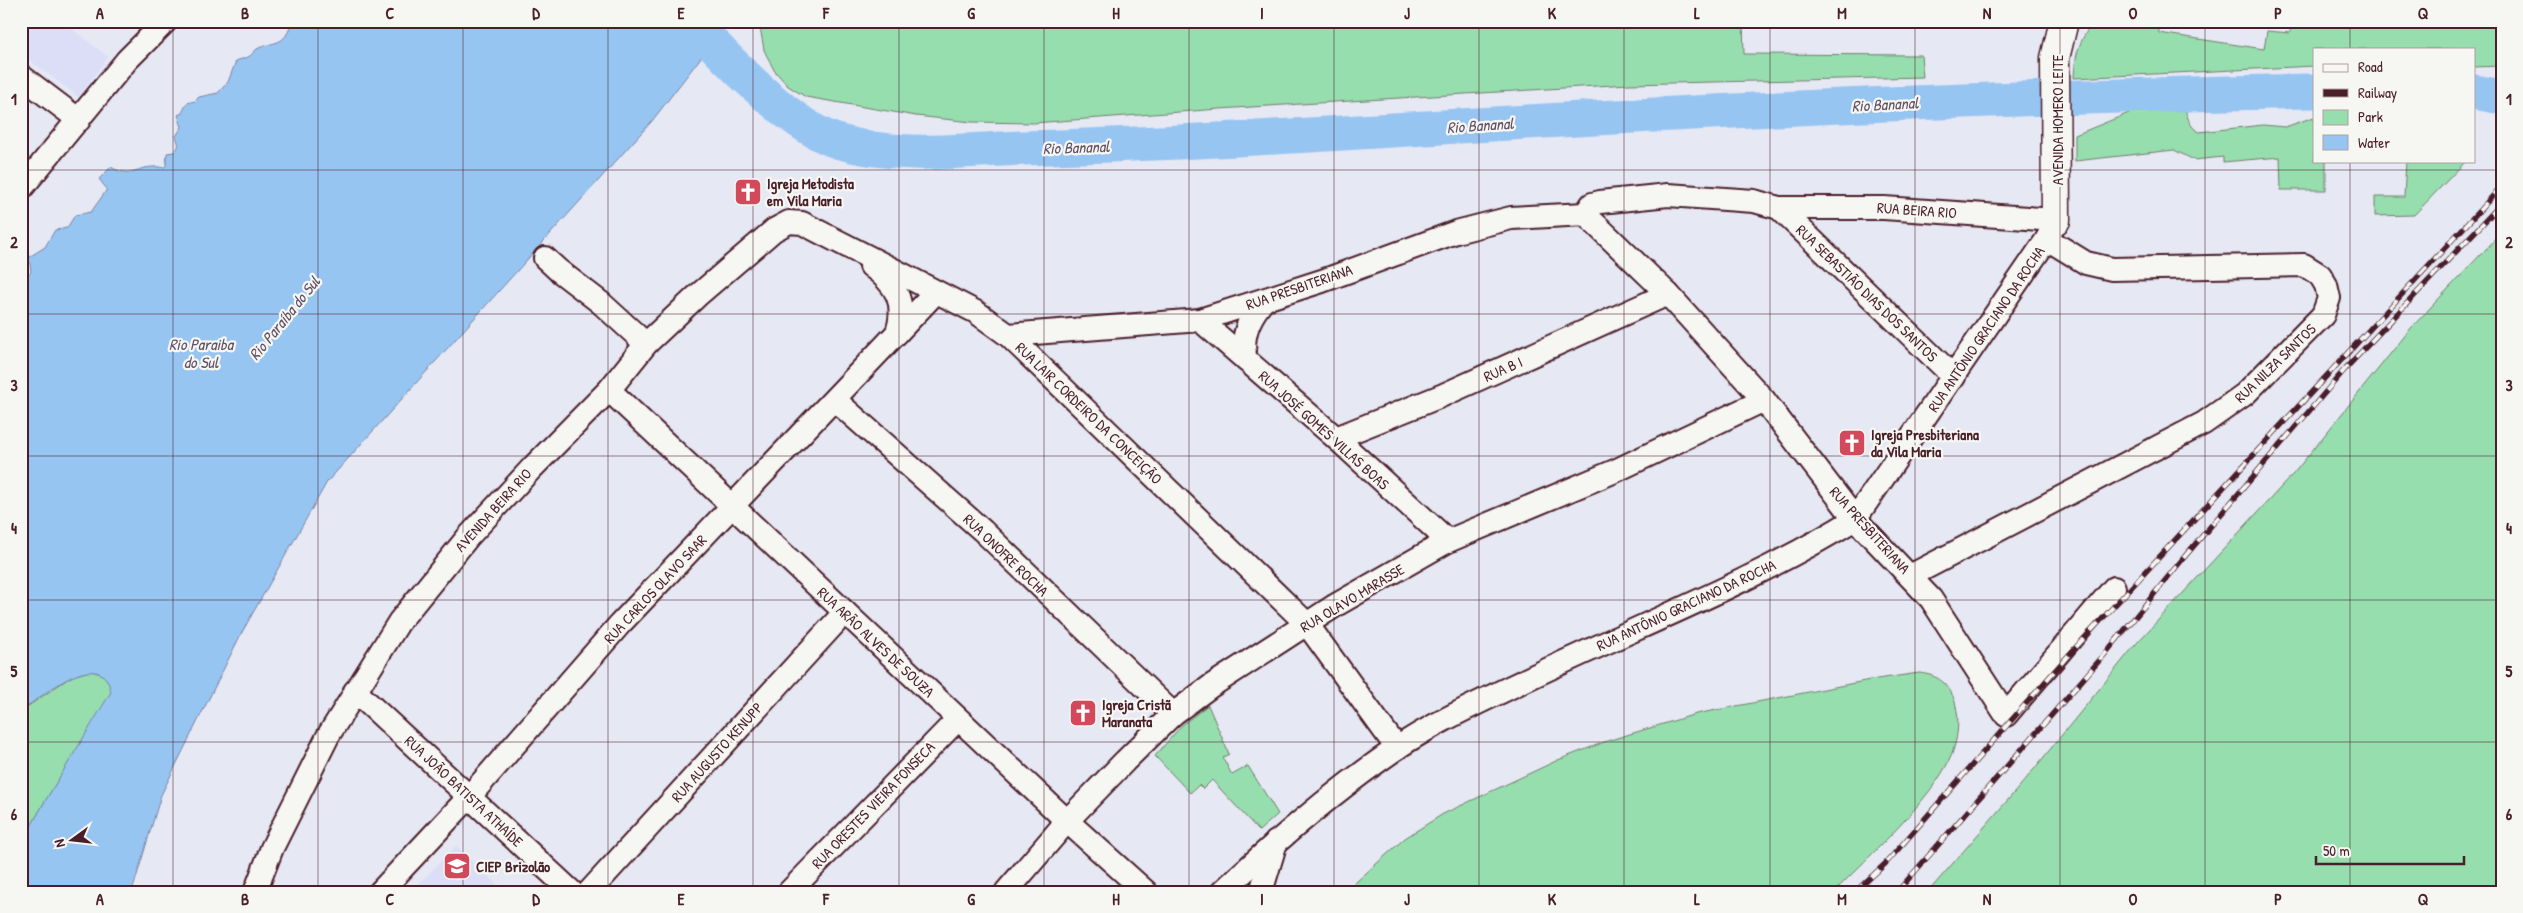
<svg xmlns="http://www.w3.org/2000/svg" width="2523" height="913" viewBox="0 0 2523 913" font-family="'Patrick Hand',sans-serif">
	<rect width="100%" height="100%" fill="#e6e8f4"/>
	<filter id="ink" filterUnits="userSpaceOnUse"><feTurbulence type="fractalNoise" baseFrequency=".02" numOctaves="2"/><feDisplacementMap in="SourceGraphic" scale="10" xChannelSelector="R" yChannelSelector="G"/><feConvolveMatrix kernelMatrix="1 2 1 2 8 2 1 2 1" color-interpolation-filters="sRGB"/></filter>
	<g filter="url(#ink)">
		<!-- built -->
		<g fill="#dbdef6">
			<polygon points="21,21 62,21 108,57 79,97 21,54"/>
			<polygon points="456,846 505,892 421,892 416,887"/>
		</g>
		<!-- green -->
		<g fill="#96dead" stroke="#707e6c">
			<polygon points="759,21 1743,21 1744,54 1921,55 1923,77 1629,84 1219,109 1033,123 972,122 916,116 806,97 788,86 774,70 764,50"/>
			<path d="M2094 21H2159V33L2264 49 2267 31 2290 33 2291 21H2502V66L2474 67V49H2314V66L2074 78C2075 54 2079 41 2094 21Z"/>
			<path d="M2176 98C2189 104 2184 125 2199 132L2263 125 2285 127 2314 117V161H2326V190H2281L2280 157 2223 162V157L2194 160 2174 150 2075 161V135L2151 104Z"/>
			<polygon points="2406,161 2466,161 2414,215 2375,216 2375,197 2404,197"/>
			<polygon points="2502,232 2502,892 1928,892 2026,779 2136,644 2294,473 2412,327"/>
			<path d="M90 671C105 674 109 678 112 693L44 803 21 844V711L72 676Z"/>
			<path d="M1919 673C1938 675 1949 683 1955 702 1960 719 1958 737 1952 754 1935 797 1868 857 1834 892H1345L1405 838 1443 814 1558 760 1607 741 1696 714 1870 680Z"/>
			<polygon points="1208,705 1229,754 1223,758 1232,775 1248,766 1278,814 1259,831 1212,780 1203,789 1199,785 1190,793 1155,756 1182,725"/>
		</g>
		<!-- water -->
		<path fill="#97c5f2" stroke="#7883a2" d="M292 21H729L652 121 327 482 241 634 161 795 132 892H21V844L44 803 111 692C102 643 42 696 21 711V303L28 291 23 281 31 272 29 257 45 247 55 230 67 228 75 215 91 212 106 191V188L99 179 111 167C131 179 135 167 154 167 160 166 161 169 166 166L167 153 174 152C181 145 178 144 176 136L182 127 178 115 182 113 187 103 195 101 199 97 218 93 228 82 236 61C240 59 244 59 248 57 251 56 254 51 257 49 274 40 285 48 292 21Z"/>
		<g fill="none" stroke-linecap="round" stroke-linejoin="round">
			<!-- river -->
			<g stroke="#97c5f2" stroke-width="35">
				<path d="M692 21C724 57 794 130 840 142 899 159 963 150 1023 148 1135 145 1247 139 1359 132 1677 112 1995 97 2314 91"/>
				<polyline points="2474,92 2502,97"/>
			</g>
			<!-- minor casing -->
			<g stroke="#4a1f2b" stroke-width="26">
				<g id="minor">
					<polyline points="21,76 79,120"/>
					<polyline points="21,189 127,60 166,21"/>
					<polyline points="1779,208 1954,377"/>
					<polyline points="545,258 558,270 601,303 646,344"/>
					<path d="M871 266C896 284 907 302 897 333"/>
					<polyline points="1200,320 1336,438 1448,541"/>
					<polyline points="1008,335 1200,320 1322,281 1456,232 1511,218 1585,214 1668,294 1764,400 1855,519 1931,599 2006,715 2114,588"/>
					<path d="M1246 360C1240 337 1249 317 1264 300"/>
					<polyline points="609,390 1067,821 1146,892"/>
					<polyline points="835,400 983,531 1173,714"/>
					<polyline points="1336,438 1441,396 1668,294"/>
					<polyline points="1910,576 2204,423 2245,394 2323,315 2329,298 2326,285 2320,275 2304,265 2112,269 2086,263 2047,239"/>
					<polyline points="355,691 572,892"/>
					<polyline points="255,892 272,848 328,736 399,622 468,537 532,468 609,390 646,344 697,296 774,230 789,222 802,223 976,312 1008,335 1307,624 1397,748"/>
					<polyline points="380,892 469,797 620,624 936,292"/>
					<polyline points="589,892 845,612"/>
					<polyline points="789,892 958,719"/>
					<polyline points="1006,892 1067,821 1125,761 1173,714 1211,686 1336,605 1448,541 1615,471 1764,400"/>
					<path d="M1222 892C1277 840 1334 791 1397 748 1432 724 1474 705 1513 686 1627 630 1747 586 1855 519L2047 239 2056 220 1884 208H1779L1754 201 1668 195 1600 202 1592 204 1585 214"/>
					<polyline points="1261,892 1276,842"/>
				</g>
			</g>
			<!-- tertiary casing -->
			<g stroke="#4a1f2b" stroke-width="31">
				<polyline id="tertiary" points="2056,220 2055,58 2064,21"/>
			</g>
			<!-- minor -->
			<use href="#minor" stroke="#f6f6f2" stroke-width="22"/>
			<!-- tertiary -->
			<use href="#tertiary" stroke="#f6f6f2" stroke-width="28"/>
			<!-- rail casing -->
			<g stroke="#4a1f2b" stroke-width="5.5">
				<g id="rail">
					<polyline points="1855,892 1886,863 2066,658 2502,186"/>
					<polyline points="1897,892 2105,654 2186,555 2346,368 2502,203"/>
				</g>
			</g>
			<!-- rail -->
			<use href="#rail" stroke="#f6f6f2" stroke-width="4" stroke-dasharray="11" stroke-linecap="butt"/>
		</g>
	</g>
	<!-- grid -->
	<path fill="none" stroke="#4a1f2b" stroke-width="1" stroke-opacity="0.55" d="M173 21V892M318 21V892M463 21V892M608 21V892M753 21V892M899 21V892M1044 21V892M1189 21V892M1334 21V892M1479 21V892M1624 21V892M1770 21V892M1915 21V892M2060 21V892M2205 21V892M2350 21V49M2350 161V892M21 170H2502M21 314H2502M21 456H2502M21 600H2502M21 742H2502"/>
	<!-- icons -->
	<defs>
		<g id="church-square" transform="scale(1.4375)"><rect x="-9" y="-9" width="18" height="18" rx="4" fill="#d1495b" stroke="#f6f6f2"/><path d="M-1.2-6h2.4v3.5h3.3v2.4h-3.3V6h-2.4V-.1h-3.3v-2.4h3.3Z" fill="#fff"/></g>
		<g id="school-square" transform="scale(1.4375)"><rect x="-9" y="-9" width="18" height="18" rx="4" fill="#d1495b" stroke="#f6f6f2"/><path d="M0-5L7-2L0 1L-7-2ZM-4 1L0 2.5L4 1V4Q0 6-4 4Z" fill="#fff"/></g>
	</defs>
	<g fill-rule="evenodd">
		<use href="#church-square" x="748" y="192"/>
		<use href="#church-square" x="1852" y="443"/>
		<use href="#church-square" x="1083" y="713"/>
		<use href="#school-square" x="457" y="866"/>
	</g>
	<g text-anchor="middle" dominant-baseline="central" stroke-width="4.5" stroke-linejoin="round" paint-order="stroke">
		<!-- street labels -->
		<g font-size="15" fill="#4a1f2b" stroke="#f6f6f2">
			<text transform="translate(2057 120) rotate(-90)">AVENIDA HOMERO LEITE</text>
			<text transform="translate(1917 210) rotate(4)">RUA BEIRA RIO</text>
			<text transform="translate(1299 287) rotate(-19)">RUA PRESBITERIANA</text>
			<text transform="translate(1867 293) rotate(44)">RUA SEBASTIÃO DIAS DOS SANTOS</text>
			<text transform="translate(1986 329) rotate(-56)">RUA ANTÔNIO GRACIANO DA ROCHA</text>
			<text transform="translate(2275 363) rotate(-44)">RUA NILZA SANTOS</text>
			<text transform="translate(1503 369) rotate(-24)">RUA B I</text>
			<text transform="translate(1089 413) rotate(44)">RUA LAIR CORDEIRO DA CONCEIÇÃO</text>
			<text transform="translate(1324 430) rotate(42)">RUA JOSÉ GOMES VILLAS BOAS</text>
			<text transform="translate(493 510) rotate(-48)">AVENIDA BEIRA RIO</text>
			<text transform="translate(1870 530) rotate(48)">RUA PRESBITERIANA</text>
			<text transform="translate(1006 555) rotate(44)">RUA ONOFRE ROCHA</text>
			<text transform="translate(655 589) rotate(-47)">RUA CARLOS OLAVO SAAR</text>
			<text transform="translate(1352 598) rotate(-31)">RUA OLAVO MARASSE</text>
			<text transform="translate(1686 605) rotate(-25)">RUA ANTÔNIO GRACIANO DA ROCHA</text>
			<text transform="translate(876 642) rotate(43)">RUA ARÃO ALVES DE SOUZA</text>
			<text transform="translate(717 752) rotate(-48)">RUA AUGUSTO KENUPP</text>
			<text transform="translate(464 791) rotate(43)">RUA JOÃO BATISTA ATHAÍDE</text>
			<text transform="translate(873 805) rotate(-46)">RUA ORESTES VIEIRA FONSECA</text>
		</g>
		<!-- poi labels -->
		<g font-size="15" font-weight="bold" fill="#4a1f2b" stroke="#f6f6f2" text-anchor="start">
			<text x="767" y="183">Igreja Metodista<tspan x="767" dy="17">em Vila Maria</tspan></text>
			<text x="1871" y="434">Igreja Presbiteriana<tspan x="1871" dy="17">da Vila Maria</tspan></text>
			<text x="1102" y="704">Igreja Cristã<tspan x="1102" dy="17">Maranata</tspan></text>
			<text x="476" y="866">CIEP Brizolão</text>
		</g>
		<!-- water labels -->
		<g font-size="16" font-style="italic" fill="#615167" stroke="#f6f6f2">
			<text transform="translate(1885 104) rotate(-3)">Rio Bananal</text>
			<text transform="translate(1480 125) rotate(-4)">Rio Bananal</text>
			<text transform="translate(1076 147) rotate(-2)">Rio Bananal</text>
			<text transform="translate(284 318) rotate(-51)">Rio Paraíba do Sul</text>
			<text x="201" y="344">Rio Paraiba<tspan x="201" dy="18">do Sul</tspan></text>
		</g>
	</g>
	<!-- margin -->
	<rect width="2523" height="913" fill="none" stroke="#f6f6f2" stroke-width="55"/>
	<!-- legend -->
	<rect x="2313" y="48" width="162" height="115" fill="#f6f6f2" stroke="#b1a0a2"/>
	<rect x="2323" y="64" width="25" height="8" fill="#f6f6f2" stroke="#b1a0a2"/>
	<text x="2358" y="72" font-size="15" fill="#4a1f2b">Road</text>
	<rect x="2323" y="89" width="25" height="8" fill="#4a1f2b" stroke="#b1a0a2"/>
	<text x="2358" y="98" font-size="15" fill="#4a1f2b">Railway</text>
	<rect x="2323" y="110" width="25" height="15" fill="#96dead" stroke="#b1a0a2"/>
	<text x="2358" y="122" font-size="15" fill="#4a1f2b">Park</text>
	<rect x="2323" y="135" width="25" height="15" fill="#97c5f2" stroke="#b1a0a2"/>
	<text x="2358" y="148" font-size="15" fill="#4a1f2b">Water</text>
	<!-- north arrow -->
	<g transform="translate(72 840) rotate(255)" stroke="#f6f6f2" stroke-width="4" paint-order="stroke">
	<path d="M0-4L9 19L0 12L-9 19Z" fill="#4a1f2b"/>
	<text y="-8" font-size="14" font-weight="bold" text-anchor="middle" fill="#4a1f2b">N</text>
	</g>
	<!-- scale -->
	<path d="M2316 856v8h148v-8" fill="none" stroke="#4a1f2b" stroke-width="2.5"/>
	<text x="2323" y="856" font-size="15" fill="#4a1f2b" stroke="#f6f6f2" stroke-width="4" paint-order="stroke">50 m</text>
	<rect x="28" y="28" width="2468" height="858" fill="none" stroke="#4a1f2b" stroke-width="2"/>
	<g font-size="16" text-anchor="middle" font-weight="bold" fill="#4a1f2b">
		<text x="100" y="19">A</text>
		<text x="245" y="19">B</text>
		<text x="390" y="19">C</text>
		<text x="536" y="19">D</text>
		<text x="681" y="19">E</text>
		<text x="826" y="19">F</text>
		<text x="971" y="19">G</text>
		<text x="1116" y="19">H</text>
		<text x="1262" y="19">I</text>
		<text x="1407" y="19">J</text>
		<text x="1552" y="19">K</text>
		<text x="1697" y="19">L</text>
		<text x="1842" y="19">M</text>
		<text x="1987" y="19">N</text>
		<text x="2133" y="19">O</text>
		<text x="2278" y="19">P</text>
		<text x="2423" y="19">Q</text>
		<text x="14" y="105">1</text>
		<text x="2509" y="105">1</text>
		<text x="14" y="248">2</text>
		<text x="2509" y="248">2</text>
		<text x="14" y="391">3</text>
		<text x="2509" y="391">3</text>
		<text x="14" y="534">4</text>
		<text x="2509" y="534">4</text>
		<text x="14" y="677">5</text>
		<text x="2509" y="677">5</text>
		<text x="14" y="820">6</text>
		<text x="2509" y="820">6</text>
		<text x="100" y="905">A</text>
		<text x="245" y="905">B</text>
		<text x="390" y="905">C</text>
		<text x="536" y="905">D</text>
		<text x="681" y="905">E</text>
		<text x="826" y="905">F</text>
		<text x="971" y="905">G</text>
		<text x="1116" y="905">H</text>
		<text x="1262" y="905">I</text>
		<text x="1407" y="905">J</text>
		<text x="1552" y="905">K</text>
		<text x="1697" y="905">L</text>
		<text x="1842" y="905">M</text>
		<text x="1987" y="905">N</text>
		<text x="2133" y="905">O</text>
		<text x="2278" y="905">P</text>
		<text x="2423" y="905">Q</text>
	</g>
</svg>
